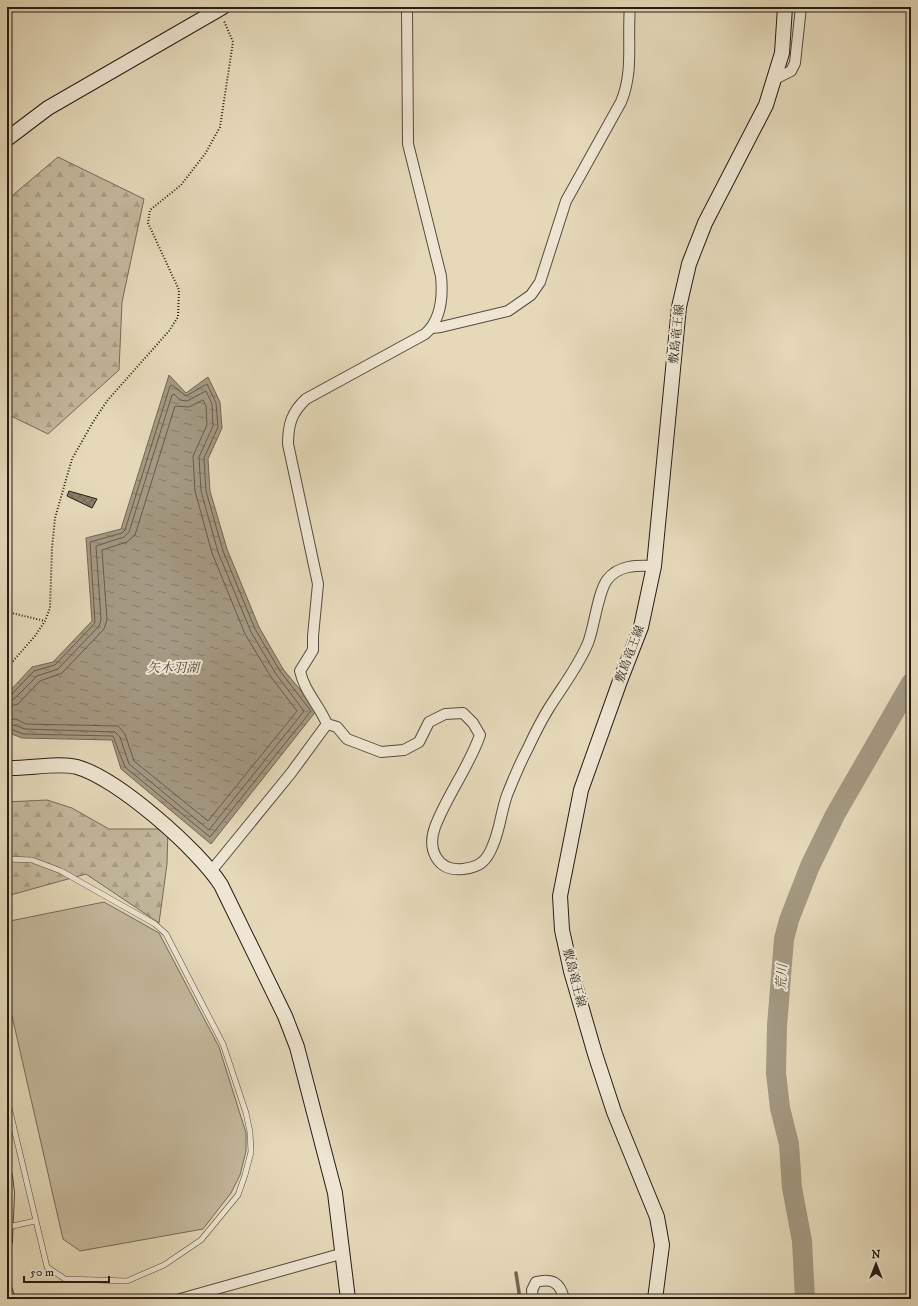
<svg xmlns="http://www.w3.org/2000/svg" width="918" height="1306" viewBox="0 0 918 1306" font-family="'IM FELL DW Pica','Noto Serif JP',serif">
	<defs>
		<pattern id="forest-firs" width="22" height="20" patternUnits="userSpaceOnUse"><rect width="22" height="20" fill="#c5b99e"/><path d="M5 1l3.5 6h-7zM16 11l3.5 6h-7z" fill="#a99f87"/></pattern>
		<pattern id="water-ripples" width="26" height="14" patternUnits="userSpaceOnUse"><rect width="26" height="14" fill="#a49982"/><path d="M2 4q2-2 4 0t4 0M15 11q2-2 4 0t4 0" fill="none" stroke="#867c69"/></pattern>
		<pattern id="building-cross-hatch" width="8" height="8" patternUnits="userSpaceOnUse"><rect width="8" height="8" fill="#8a7f6a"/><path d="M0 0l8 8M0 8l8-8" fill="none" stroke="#716756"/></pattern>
	</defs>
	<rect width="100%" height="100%" fill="#e5d9ba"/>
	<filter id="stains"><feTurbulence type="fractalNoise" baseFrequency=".005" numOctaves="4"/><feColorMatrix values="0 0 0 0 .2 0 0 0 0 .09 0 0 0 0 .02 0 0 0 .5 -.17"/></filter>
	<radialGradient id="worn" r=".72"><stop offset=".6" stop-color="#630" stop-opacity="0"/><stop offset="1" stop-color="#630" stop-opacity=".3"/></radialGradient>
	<!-- grass -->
	<polygon fill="#c5b99e" stroke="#766b59" points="104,902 159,933 219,1047 246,1133 246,1151 240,1175 231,1193 203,1229 80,1251 63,1239 7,994 7,924 10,921"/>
	<!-- forest -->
	<g fill="url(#forest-firs)" stroke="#766b59">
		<polygon points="58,157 144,199 122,302 119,370 48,434 7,414 7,200"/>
		<polygon points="47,800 72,808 109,829 168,829 167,864 159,923 86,874 7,896 7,802"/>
	</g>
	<!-- water -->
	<polygon fill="url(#water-ripples)" stroke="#726756" points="169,375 186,393 208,377 220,402 222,428 208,459 210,491 227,549 259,627 283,669 317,710 211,844 121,769 112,740 22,738 12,734 7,736 7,694 32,667 53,662 92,621 86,538 121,529"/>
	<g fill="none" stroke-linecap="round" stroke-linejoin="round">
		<!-- shore -->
		<g stroke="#665b4b" stroke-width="1">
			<polyline points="7,696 11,695 34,671 55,665 95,623 90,542 122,533 125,530 170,386 172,385 186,396 207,384 216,403 218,427 204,458 206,491 223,551 255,629 280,671 311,711 210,837 125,767 113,736 23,734 13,730 7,731"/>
			<polyline points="7,701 14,699 37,676 58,669 99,626 101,620 96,546 124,537 129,532 172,395 174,394 180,400 187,401 206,391 212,404 213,426 199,457 201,491 218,552 251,632 276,674 304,711 209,830 129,764 120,737 115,732 25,729 14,725 7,726"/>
			<polyline points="7,707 18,704 40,681 62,673 104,629 107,620 102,550 127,542 135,535 175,406 189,407 203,400 206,406 207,425 193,456 195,491 212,553 245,634 271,677 297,711 208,821 134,761 125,734 118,726 26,724 16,719 7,720"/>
		</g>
		<!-- stream -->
		<polyline stroke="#726756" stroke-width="3.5" points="516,1273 520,1299"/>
		<!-- river -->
		<polyline stroke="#a49982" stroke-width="20" points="805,1299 802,1241 792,1188 789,1144 780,1108 776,1073 777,1026 784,939 789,920 810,866 835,815 911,683"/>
	</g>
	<!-- building -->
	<polygon fill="url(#building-cross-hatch)" stroke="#271d14" points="69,491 97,499 92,508 67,496"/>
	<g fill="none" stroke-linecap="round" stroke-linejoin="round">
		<!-- lane casing -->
		<g stroke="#564c3e" stroke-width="6">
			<g id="lane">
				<polyline points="7,859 32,860 61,871 155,924 166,934 223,1044 246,1113 250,1132 251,1152 245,1175 238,1195 201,1240 164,1265 127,1281 65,1279 47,1267 7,1099"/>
				<polyline points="8,1227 35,1221"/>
			</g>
		</g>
		<!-- street casing -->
		<g stroke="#564c3e" stroke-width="12">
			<g id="street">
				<path d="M407 7 408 144 441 276C443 296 442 319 425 334L306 399C292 412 288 424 288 444L318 584 313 636V650L300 671C305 693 318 703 327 724L337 727 347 739 381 752 404 750 419 742 429 722 445 714 463 713 473 723 480 735C469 767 447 795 435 827 427 849 437 872 463 869 480 867 487 861 493 845 500 829 501 812 507 795 513 780 520 763 528 748 534 735 541 721 549 708 562 687 578 667 588 643 594 628 598 592 607 580 618 565 637 565 654 566"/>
				<polyline points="775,79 791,71 795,63 801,7"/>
				<path d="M432 328 441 327 508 311 531 295 540 282 566 201 621 102C634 71 627 40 630 7"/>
				<polyline points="212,870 291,773 327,724"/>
				<polyline points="7,1176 9,1193 7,1241"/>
				<polyline points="7,1290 10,1299"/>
				<polyline points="180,1299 344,1253"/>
				<path d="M533 1299 532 1290 536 1282C552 1278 560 1282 564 1299"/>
			</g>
		</g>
		<!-- secondary casing -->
		<g stroke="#271d14" stroke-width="16">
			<g id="secondary">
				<polyline points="7,139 48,108 223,7"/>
				<path d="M7 768C27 769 58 762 77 767 117 778 199 850 221 885L285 1016 297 1047 335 1193 348 1299"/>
				<polyline points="655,1299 662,1245 657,1217 614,1112 595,1054 571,971 562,930 560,896 581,790 620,681 641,627 654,566 679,307 689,264 705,223 766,105 782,53 785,7"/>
			</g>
		</g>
		<!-- path -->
		<g stroke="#271d14" stroke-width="2" stroke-dasharray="1 2" stroke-linecap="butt">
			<polyline points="7,612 45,621"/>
			<polyline points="7,668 35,636 45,621 50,608 52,548 55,518 72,459 93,422 107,401 169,331 178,317 179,290 148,223 150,210 181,185 205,154 220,127 233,42 224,21"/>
		</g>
		<!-- lane -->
		<use href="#lane" stroke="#eee6d2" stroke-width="5"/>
		<!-- street -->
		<use href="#street" stroke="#eee6d2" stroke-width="10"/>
		<!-- secondary -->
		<use href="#secondary" stroke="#eee6d2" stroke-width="14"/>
	</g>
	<g text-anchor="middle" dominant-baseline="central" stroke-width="4" stroke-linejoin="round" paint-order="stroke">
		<!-- street labels -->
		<g font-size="12" fill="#271d14" stroke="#eee6d2">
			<text transform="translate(677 334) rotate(-84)">敷島竜王線</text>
			<text transform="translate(630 654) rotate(-69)">敷島竜王線</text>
			<text transform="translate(574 978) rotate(76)">敷島竜王線</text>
		</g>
		<!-- water labels -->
		<g font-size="13" font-style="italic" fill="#53483a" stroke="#eee6d2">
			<text x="173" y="668">矢木羽湖</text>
			<text transform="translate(782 977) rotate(-87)">荒川</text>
		</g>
	</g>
	<!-- margin -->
	<rect width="918" height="1306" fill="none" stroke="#e5d9ba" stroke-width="24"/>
	<rect x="8" y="8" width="902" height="1290" fill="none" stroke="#271d14" stroke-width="2"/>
	<rect x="12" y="12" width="894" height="1282" fill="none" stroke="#271d14"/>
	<!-- north arrow -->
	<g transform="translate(876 1264)" stroke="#eee6d2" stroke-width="3" paint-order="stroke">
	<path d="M0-3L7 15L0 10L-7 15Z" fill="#271d14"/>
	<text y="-6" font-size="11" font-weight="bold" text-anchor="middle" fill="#271d14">N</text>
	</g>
	<!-- scale -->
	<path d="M24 1276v6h85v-6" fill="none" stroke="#271d14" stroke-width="2"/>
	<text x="30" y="1276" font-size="12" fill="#271d14" stroke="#eee6d2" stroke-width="3" paint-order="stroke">50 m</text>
	<rect width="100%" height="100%" filter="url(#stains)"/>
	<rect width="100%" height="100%" fill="url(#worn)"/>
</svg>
